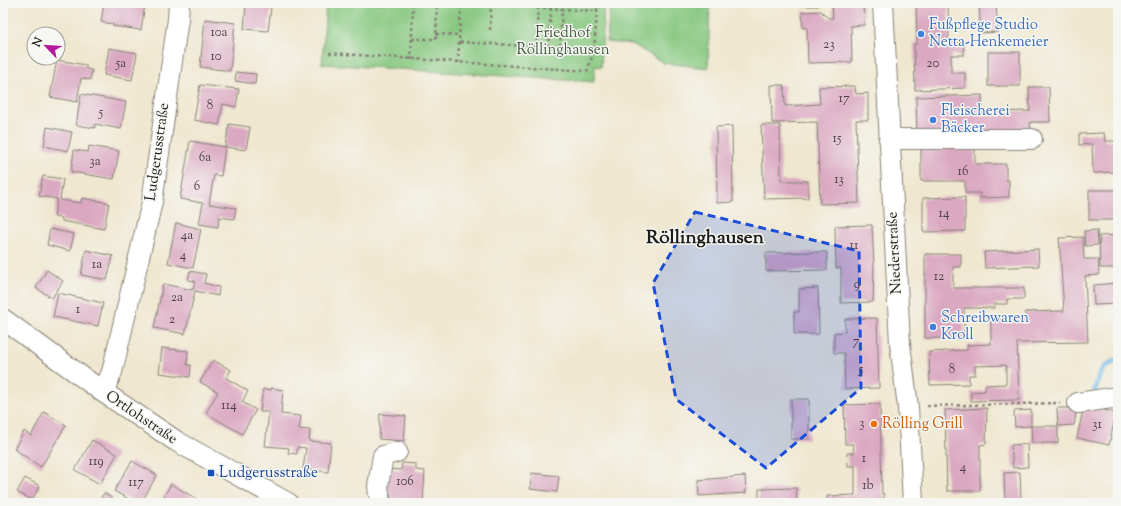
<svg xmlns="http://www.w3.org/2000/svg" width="1121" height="506" viewBox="0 0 1121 506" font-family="'Sorts Mill Goudy',serif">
	<rect width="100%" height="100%" fill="#f6f6f2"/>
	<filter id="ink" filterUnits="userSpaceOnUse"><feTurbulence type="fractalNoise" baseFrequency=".025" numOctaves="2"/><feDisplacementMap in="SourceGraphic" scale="8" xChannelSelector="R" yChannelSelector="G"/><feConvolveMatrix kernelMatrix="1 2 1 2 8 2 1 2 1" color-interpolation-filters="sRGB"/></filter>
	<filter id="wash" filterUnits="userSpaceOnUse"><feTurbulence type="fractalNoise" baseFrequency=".012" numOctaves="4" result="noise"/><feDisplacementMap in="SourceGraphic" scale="16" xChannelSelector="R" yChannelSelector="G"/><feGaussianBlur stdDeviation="0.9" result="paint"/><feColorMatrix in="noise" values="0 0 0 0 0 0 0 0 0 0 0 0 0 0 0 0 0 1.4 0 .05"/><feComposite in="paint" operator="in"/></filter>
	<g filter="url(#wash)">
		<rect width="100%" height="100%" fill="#efe7cf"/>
		<!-- green -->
		<g fill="#87c880" stroke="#52724e">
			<polygon points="326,3 604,3 601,67 595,66 594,82 322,64"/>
			<polygon points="610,3 640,3 644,7 680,6 682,3 710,3 708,68 664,63 632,44 607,42"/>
		</g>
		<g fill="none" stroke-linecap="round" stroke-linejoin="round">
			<!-- stream -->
			<path stroke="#75bbec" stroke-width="5.5" d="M1095 390C1099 373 1101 366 1118 360"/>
		</g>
		<g id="blocks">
			<!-- building -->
			<g fill="#daa8c1">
				<polygon points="104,3 145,4 141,30 113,26 113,24 101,22"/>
				<rect x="798" y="3" width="20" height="3"/>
				<polygon points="832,3 863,3 864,25 851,26 852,62 808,63 807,27 803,28 802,12 821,11 828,18 833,18"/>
				<polygon points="916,3 948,3 949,43 964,43 964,55 951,55 951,73 965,73 965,88 915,90 914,44 917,44"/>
				<polygon points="979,3 996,3 998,32 981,33"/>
				<polygon points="1062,3 1071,3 1064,7"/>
				<polygon points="246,4 271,7 268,31 244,29"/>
				<polygon points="205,19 235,23 230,71 200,67"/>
				<polygon points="109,48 137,53 132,80 104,75"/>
				<rect x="988" y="52" width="32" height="34"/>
				<polygon points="57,60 86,65 86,69 92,70 90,80 81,78 77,102 50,97"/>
				<polygon points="236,72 256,74 255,84 235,81"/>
				<polygon points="200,85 239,89 236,107 223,104 219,125 194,120"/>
				<polygon points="771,85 784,85 785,106 820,104 819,87 855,86 856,94 868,93 868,120 856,120 859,203 820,204 817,122 772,123"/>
				<polygon points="1029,87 1049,87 1050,122 1030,122 1031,131 917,134 916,97 982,95 982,112 1030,111"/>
				<polygon points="81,94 126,102 121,129 95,124 95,128 76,125"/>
				<polygon points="229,124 250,127 246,150 225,147"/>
				<polygon points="761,125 780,125 781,181 808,181 808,198 764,199"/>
				<polygon points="732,126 733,202 717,203 716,127"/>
				<polygon points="47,127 72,132 68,151 44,146"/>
				<polygon points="1104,133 1105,141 1118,141 1118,172 1093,173 1092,144 1079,145 1079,134"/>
				<polygon points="190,141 225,147 221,176 214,175 209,204 236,208 234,219 219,217 218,227 199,224 203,203 180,199"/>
				<polygon points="89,146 119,151 114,179 71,172 74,150 88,152"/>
				<polygon points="975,147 975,164 1006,164 1006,180 1009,180 1009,197 980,198 980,193 965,193 965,181 921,181 921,148"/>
				<polygon points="43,176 63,179 60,200 81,203 82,198 109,203 104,229 62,221 62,218 54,217 57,199 39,196"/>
				<rect x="1089" y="190" width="29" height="30"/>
				<polygon points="965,197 965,231 923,232 923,198"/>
				<polygon points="176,223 201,229 193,268 168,263"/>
				<polygon points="872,225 874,266 873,302 841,303 841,268 836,268 835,226"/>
				<polygon points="50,229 74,234 70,251 47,245"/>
				<polygon points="1097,230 1098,245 1085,246 1084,231"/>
				<polygon points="1118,235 1118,268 1100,268 1099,236"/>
				<polygon points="1083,237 1084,259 1098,259 1099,275 1085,276 1088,342 1017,343 1019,400 971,401 971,392 985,391 985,385 1006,384 1006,365 975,366 975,375 969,375 969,384 930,385 929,352 967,350 967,345 991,344 991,319 1025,318 1025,312 1064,311 1059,238"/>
				<polygon points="1038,249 1039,266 985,268 984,252"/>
				<polygon points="86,250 113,256 107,280 81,275"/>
				<polygon points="827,252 827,270 766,271 766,253"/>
				<polygon points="925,254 961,254 961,267 953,267 953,288 1024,288 1024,299 1007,299 1007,304 994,304 994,308 964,308 964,339 925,338"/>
				<polygon points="47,270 63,281 52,298 36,288"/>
				<polygon points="190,271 206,274 204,283 219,287 218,296 195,291 185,334 154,328 163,284 193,290 195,281 188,280"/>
				<polygon points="1118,283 1118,304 1094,305 1093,285"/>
				<polygon points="818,288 819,334 794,334 794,312 799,312 799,289"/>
				<polygon points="58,293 103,303 98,326 53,317"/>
				<polygon points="877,318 879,388 845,389 844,353 834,353 834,333 845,332 845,319"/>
				<polygon points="162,348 188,351 187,365 191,365 190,377 159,373"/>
				<polygon points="213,360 231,370 226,378 248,391 242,402 256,410 242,434 206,413 218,392 200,382"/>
				<polygon points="271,388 283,390 281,414 301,416 299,429 310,430 309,441 331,443 328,472 303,469 306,448 297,447 297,454 288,453 289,448 265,446 269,412 260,412 263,389 271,390"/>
				<rect x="791" y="399" width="18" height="40"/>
				<polygon points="880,404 882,494 884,494 884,503 827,503 827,496 855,495 855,466 848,466 847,453 854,453 853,444 845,444 844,405"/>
				<polygon points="1084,405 1116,413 1109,445 1077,438"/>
				<polygon points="987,408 986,444 980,445 980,491 947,491 945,410"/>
				<polygon points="1057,408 1077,408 1074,425 1058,426"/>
				<polygon points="1031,410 1031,426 1015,427 1014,411"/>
				<polygon points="44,412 66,425 41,467 14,449 24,431 31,436"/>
				<polygon points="380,414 406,416 404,441 379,439"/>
				<polygon points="1031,426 1058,426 1058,443 1032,443"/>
				<polygon points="92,440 117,454 100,484 75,470"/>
				<polygon points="1027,444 1028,467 1013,468 1011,445"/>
				<polygon points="132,461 157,475 141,503 136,503 114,491"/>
				<polygon points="402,463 416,464 416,470 425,471 423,503 390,503 391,494 385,494 387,469 401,470"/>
				<polygon points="1020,472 1021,501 1005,502 1004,473"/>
				<polygon points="532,473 559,476 557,492 530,489"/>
				<polygon points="745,476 746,493 699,496 698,480"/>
				<polygon points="25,478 40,486 32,500 17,492"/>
				<polygon points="171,484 200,501 199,503 160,503"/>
				<polygon points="796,488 797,503 759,503 759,489"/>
				<polygon points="104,493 112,498 109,503 98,503"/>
			</g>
		</g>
	</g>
	<g filter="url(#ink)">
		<use href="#blocks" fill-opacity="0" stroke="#868276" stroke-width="1"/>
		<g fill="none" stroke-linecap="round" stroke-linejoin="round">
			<!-- minor casing -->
			<g stroke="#868276" stroke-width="22">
				<g id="minor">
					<polyline points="883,3 900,344 908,407 913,503"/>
					<polyline points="889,139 1032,139"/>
					<polyline points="3,319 103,392 176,441 288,503"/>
					<polyline points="103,392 112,372 152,202 178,19 179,3"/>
					<polyline points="1078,403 1118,397"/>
					<polyline points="380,503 378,486 383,456 397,452"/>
				</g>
			</g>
			<!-- path -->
			<g stroke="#868276" stroke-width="2.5" stroke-dasharray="3 3" stroke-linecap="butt">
				<polyline points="510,3 531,4 531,7 597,11 597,3"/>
				<polyline points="490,30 491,3"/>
				<polyline points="436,34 460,35"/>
				<polyline points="412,39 436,39 437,3"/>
				<polyline points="460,42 560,48 562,9"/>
				<polyline points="536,46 538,7"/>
				<polyline points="548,47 551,8"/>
				<polyline points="560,48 594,51"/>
				<polyline points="329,53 587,71 594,51 597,11"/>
				<polyline points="411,60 413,3"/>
				<polyline points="458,63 461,3"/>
				<polyline points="927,406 1060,403"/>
			</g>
			<!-- minor -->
			<use href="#minor" stroke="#fff" stroke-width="20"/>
		</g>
	</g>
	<!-- marked area -->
	<path fill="#1d4ed8" fill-opacity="0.2" stroke="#1d4ed8" stroke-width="3" stroke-dasharray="8 5" stroke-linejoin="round" d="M695 212 859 251 861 388 766 468 676 399 653 283Z"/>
	<!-- markers -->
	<g fill="#3f7fe0" stroke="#f6f6f2" stroke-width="1.5">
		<circle cx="921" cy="34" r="4"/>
		<circle cx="933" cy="120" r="4"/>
		<circle cx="933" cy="327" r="4"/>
	</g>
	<circle fill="#e8710a" stroke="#f6f6f2" stroke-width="1.5" cx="874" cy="424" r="4"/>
	<rect fill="#1a4fb4" stroke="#f6f6f2" stroke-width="1.5" x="207" y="469" width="8" height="8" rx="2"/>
	<g text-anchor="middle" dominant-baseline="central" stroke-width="3" stroke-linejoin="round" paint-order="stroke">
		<!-- number labels -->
		<g font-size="13" fill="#4c3f45">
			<text x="219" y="33">10a</text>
			<text x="829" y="45">23</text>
			<text x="216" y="57">10</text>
			<text x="121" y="64">5a</text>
			<text x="933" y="64">20</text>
			<text x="844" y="99">17</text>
			<text x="210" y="106">8</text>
			<text x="101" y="113">5</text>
			<text x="837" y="139">15</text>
			<text x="205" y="158">6a</text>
			<text x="95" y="162">3a</text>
			<text x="963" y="172">16</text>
			<text x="839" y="180">13</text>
			<text x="197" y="187">6</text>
			<text x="944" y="214">14</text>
			<text x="187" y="236">4a</text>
			<text x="854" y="246">11</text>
			<text x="183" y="256">4</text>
			<text x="97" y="265">1a</text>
			<text x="939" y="277">12</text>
			<text x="857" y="285">9</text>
			<text x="177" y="298">2a</text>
			<text x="78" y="310">1</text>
			<text x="172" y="320">2</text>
			<text x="856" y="342">7</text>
			<text x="861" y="370">5</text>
			<text x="952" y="370">8</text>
			<text x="229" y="406">114</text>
			<text x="862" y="424">3</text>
			<text x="1097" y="425">31</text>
			<text x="864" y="459">1</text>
			<text x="96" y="462">119</text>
			<text x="963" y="468">4</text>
			<text x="405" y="482">106</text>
			<text x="136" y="483">117</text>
			<text x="868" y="486">1b</text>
		</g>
		<!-- shop labels -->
		<g font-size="15" fill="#366cbe" stroke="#f6f6f2" text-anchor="start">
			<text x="929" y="25">Fußpflege Studio<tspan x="929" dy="17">Netta-Henkemeier</tspan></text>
			<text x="941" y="111">Fleischerei<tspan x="941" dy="17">Bäcker</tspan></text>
			<text x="941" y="318">Schreibwaren<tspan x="941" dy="17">Kroll</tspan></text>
		</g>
		<!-- park labels -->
		<g font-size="15" fill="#41583f" stroke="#f6f6f2">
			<text x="563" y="33">Friedhof<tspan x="563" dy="17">Röllinghausen</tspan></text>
		</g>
		<!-- street labels -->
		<g font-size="15" fill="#1c1c1c" stroke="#f6f6f2">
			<text transform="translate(158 152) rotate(-82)">Ludgerusstraße</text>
			<text transform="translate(895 253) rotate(-93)">Niederstraße</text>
			<text transform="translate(141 418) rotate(34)">Ortlohstraße</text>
		</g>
		<!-- food labels -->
		<g font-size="15" fill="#c56008" stroke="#f6f6f2" text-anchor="start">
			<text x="882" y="424">Rölling Grill</text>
		</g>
		<!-- transit labels -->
		<g font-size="15" fill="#164399" stroke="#f6f6f2" text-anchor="start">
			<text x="219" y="473">Ludgerusstraße</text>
		</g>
		<!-- district labels -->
		<g font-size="19" font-weight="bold" fill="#1c1c1c" stroke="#f6f6f2">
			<text x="705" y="238">Röllinghausen</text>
		</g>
	</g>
	<!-- margin -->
	<rect width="1121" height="506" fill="none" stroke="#f6f6f2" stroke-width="16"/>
	<!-- north arrow -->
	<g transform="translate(46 46) rotate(295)"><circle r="19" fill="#f6f6f2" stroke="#9f9f9c"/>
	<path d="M0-3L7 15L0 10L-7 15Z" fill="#b5179e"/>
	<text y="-6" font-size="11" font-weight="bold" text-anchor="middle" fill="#1c1c1c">N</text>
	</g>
</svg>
